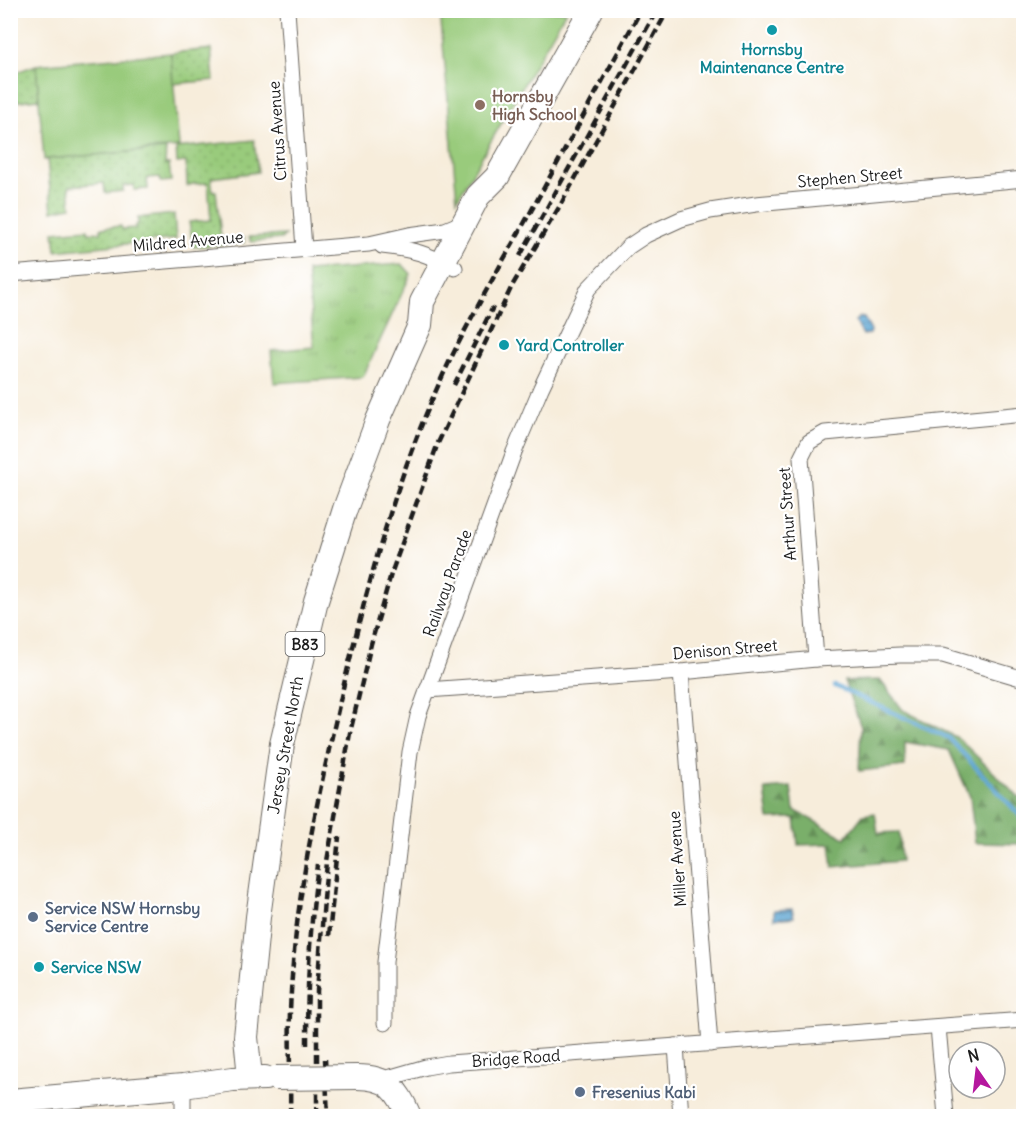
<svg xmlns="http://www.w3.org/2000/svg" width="1034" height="1127" viewBox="0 0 1034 1127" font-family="Delius,sans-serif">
	<defs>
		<pattern id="forest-firs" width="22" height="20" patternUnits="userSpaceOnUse" patternTransform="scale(1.5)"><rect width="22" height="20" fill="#7aaf6b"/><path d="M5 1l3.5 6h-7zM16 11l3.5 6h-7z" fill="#638e57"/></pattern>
		<pattern id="park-tufts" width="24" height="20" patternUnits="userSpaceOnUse" patternTransform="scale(1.5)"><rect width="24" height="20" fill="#99cb7b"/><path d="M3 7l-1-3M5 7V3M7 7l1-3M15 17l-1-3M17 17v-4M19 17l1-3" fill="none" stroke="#83ae6a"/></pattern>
		<pattern id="garden-dots" width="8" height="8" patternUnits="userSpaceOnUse" patternTransform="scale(1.5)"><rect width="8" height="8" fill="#99cb7b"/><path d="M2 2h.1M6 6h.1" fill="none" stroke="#83ae6a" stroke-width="1.8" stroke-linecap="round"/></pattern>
		<pattern id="water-rules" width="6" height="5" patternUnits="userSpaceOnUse" patternTransform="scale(1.5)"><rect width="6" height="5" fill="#5aa4d2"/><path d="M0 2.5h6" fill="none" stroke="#4a85aa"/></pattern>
	</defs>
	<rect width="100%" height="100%" fill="#fff"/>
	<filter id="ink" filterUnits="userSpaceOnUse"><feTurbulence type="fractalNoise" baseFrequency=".0167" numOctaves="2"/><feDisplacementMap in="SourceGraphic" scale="12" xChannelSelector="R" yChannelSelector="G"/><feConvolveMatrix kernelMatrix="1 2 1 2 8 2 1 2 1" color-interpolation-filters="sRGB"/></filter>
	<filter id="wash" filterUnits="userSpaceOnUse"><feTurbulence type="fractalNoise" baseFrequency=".008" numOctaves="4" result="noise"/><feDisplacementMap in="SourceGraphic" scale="24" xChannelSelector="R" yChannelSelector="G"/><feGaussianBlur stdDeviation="1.35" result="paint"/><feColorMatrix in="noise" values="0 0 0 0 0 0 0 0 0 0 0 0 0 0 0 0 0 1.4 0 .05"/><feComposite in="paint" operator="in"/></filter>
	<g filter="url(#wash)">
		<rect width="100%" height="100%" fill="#f7eddb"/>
		<!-- grass -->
		<g fill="#99cb7b" stroke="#5a744c" stroke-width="1.5">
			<polygon points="440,11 566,11 457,200"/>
			<polygon points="171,53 179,147 44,160 36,65"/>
			<polygon points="285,235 281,239 251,242 249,237"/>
			<polygon points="244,238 244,243 193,247 192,242"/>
		</g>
		<!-- forest -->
		<g fill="url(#forest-firs)" stroke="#4b6644" stroke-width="1.5">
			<polygon points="880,680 903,710 958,738 1023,801 1023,844 975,843 970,797 949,750 905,742 905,766 859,771 861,727 844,681"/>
			<polygon points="791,787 794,810 845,838 863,815 875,813 878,833 899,832 901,861 833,867 830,844 798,845 795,818 769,819 765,789"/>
		</g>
		<!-- park -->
		<polygon fill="url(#park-tufts)" stroke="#5a744c" stroke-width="1.5" points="402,264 411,274 363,377 274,383 271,351 314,347 307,271"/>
		<!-- garden -->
		<g fill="url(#garden-dots)" stroke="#5a744c" stroke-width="1.5">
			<polygon points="211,49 214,80 173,84 171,53"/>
			<polygon points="36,65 39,99 11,102 11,74"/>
			<polygon points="254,140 258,172 211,178 213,191 216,191 221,237 192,240 189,222 211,220 208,183 193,184 187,186 186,162 177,163 176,148"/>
			<polygon points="166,149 165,164 169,164 171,181 161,182 160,177 147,178 148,189 134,190 134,185 123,186 123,191 105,193 104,183 69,186 71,207 52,211 47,159"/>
			<polygon points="174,214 176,239 56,251 54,232 88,229 89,233 101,232 101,228 121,226 122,229 136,228 136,225 138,224 138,218"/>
		</g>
		<!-- water -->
		<g fill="url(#water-rules)" stroke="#3b6077" stroke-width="1.5">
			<polygon points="860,317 864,318 871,331 870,334 863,335 855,321"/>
			<polygon points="792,909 794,917 774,919 774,910"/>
		</g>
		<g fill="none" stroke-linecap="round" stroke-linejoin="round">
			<!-- stream -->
			<polyline stroke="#5aa4d2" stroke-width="4.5" points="835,686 949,738 1024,820"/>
		</g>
	</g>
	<g filter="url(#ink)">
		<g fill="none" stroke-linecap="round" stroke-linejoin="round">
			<!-- minor casing -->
			<g stroke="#69655f" stroke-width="17">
				<g id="minor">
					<polyline points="287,10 304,249"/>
					<path d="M382 246C413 249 427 254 455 268"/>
					<polyline points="10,274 369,244 409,235 445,230 464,222"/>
					<polyline points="816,659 801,458 809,442 825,433 1024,414"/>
					<polyline points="681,672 710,1044"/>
					<polyline points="427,690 681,672 816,659 900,655 943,655 1024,679"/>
					<polyline points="385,1023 385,962 410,752 418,716 514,452 541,388 588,289 628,247 646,235 681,219 710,211 756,204 1024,179"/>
					<polyline points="938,1027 946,1116"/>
					<polyline points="676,1046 681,1116"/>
					<polyline points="381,1080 426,1067 449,1063 1024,1020"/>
					<polyline points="183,1086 183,1116"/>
				</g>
			</g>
			<!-- primary casing -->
			<g stroke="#69655f" stroke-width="26">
				<g id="primary">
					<polyline points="250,1077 246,1037 258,917 282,744 316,601 345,509 378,420 420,325 422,302 478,196 497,177 591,10"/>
					<path d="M357 1077C389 1077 398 1090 409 1116"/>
					<polyline points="10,1101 183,1086 233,1079 265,1078"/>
				</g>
			</g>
			<!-- minor -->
			<use href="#minor" stroke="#fff" stroke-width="15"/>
			<!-- primary -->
			<use href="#primary" stroke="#fff" stroke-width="24"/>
			<!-- rail -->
			<g stroke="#1c1c1c" stroke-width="4.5" stroke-dasharray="9 4.5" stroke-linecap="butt">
				<polyline points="520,256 657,10"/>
				<polyline points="454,385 493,307"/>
				<polyline points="329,936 339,837"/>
				<path d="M307 1045C307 984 310 925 318 865"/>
				<polyline points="325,1059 328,1116"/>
				<path d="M290 1116C291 1075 288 1034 291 992 296 894 318 797 340 701 366 590 395 479 443 375 469 319 500 266 530 213 567 146 604 78 641 10"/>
				<polyline points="317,1116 317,991 327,861 350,733 371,644 391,574 438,443 512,286 561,204 668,10"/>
			</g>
			<!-- primary-bridge casing -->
			<g stroke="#69655f" stroke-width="26" stroke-linecap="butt">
				<polyline id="primary-bridge" points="276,1078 357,1077"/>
			</g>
			<!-- primary-bridge -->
			<use href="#primary-bridge" stroke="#fff" stroke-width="24"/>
		</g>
	</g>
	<!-- markers -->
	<g fill="#0f9aa8" stroke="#fff" stroke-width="2">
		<circle cx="772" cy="30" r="6"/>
		<circle cx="504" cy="345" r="6"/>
		<circle cx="39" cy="967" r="6"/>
	</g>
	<circle fill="#8d6e63" stroke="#fff" stroke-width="2" cx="480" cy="105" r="6"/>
	<g fill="#5c6f8a" stroke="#fff" stroke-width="2">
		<circle cx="33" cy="917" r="6"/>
		<circle cx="580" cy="1092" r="6"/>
	</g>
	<g text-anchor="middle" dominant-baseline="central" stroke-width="4.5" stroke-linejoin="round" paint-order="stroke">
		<!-- shield labels -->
		<rect fill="#fff" stroke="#606060" stroke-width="1.5" x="285.5" y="632" width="39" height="24" rx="4.5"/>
		<g font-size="15" font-weight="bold" fill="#1c1c1c">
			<text x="305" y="644">B83</text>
		</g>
		<!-- culture labels -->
		<g font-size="16" font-weight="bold" fill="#0d838f" stroke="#fff" text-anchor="start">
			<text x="772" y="49" text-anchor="middle">Hornsby<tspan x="772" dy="18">Maintenance Centre</tspan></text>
			<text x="516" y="345">Yard Controller</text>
			<text x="51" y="967">Service NSW</text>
		</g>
		<!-- education labels -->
		<g font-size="16" font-weight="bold" fill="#785e54" stroke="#fff" text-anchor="start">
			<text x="492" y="96">Hornsby<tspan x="492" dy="18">High School</tspan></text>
		</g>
		<!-- street labels -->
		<g font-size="16" fill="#1c1c1c" stroke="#fff">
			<text transform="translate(277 131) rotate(-94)">Citrus Avenue</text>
			<text transform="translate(850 177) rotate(-5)">Stephen Street</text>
			<text transform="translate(188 241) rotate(-5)">Mildred Avenue</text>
			<text transform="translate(787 514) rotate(-94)">Arthur Street</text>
			<text transform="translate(447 583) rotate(-70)">Railway Parade</text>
			<text transform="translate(725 649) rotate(-5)">Denison Street</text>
			<text transform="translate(285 745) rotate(-80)">Jersey Street North</text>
			<text transform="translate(677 859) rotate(-94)">Miller Avenue</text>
			<text transform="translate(516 1058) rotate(-4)">Bridge Road</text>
		</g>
		<!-- service labels -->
		<g font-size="16" font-weight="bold" fill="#4e5e75" stroke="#fff" text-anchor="start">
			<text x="45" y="908">Service NSW Hornsby<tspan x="45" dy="18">Service Centre</tspan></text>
			<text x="592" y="1092">Fresenius Kabi</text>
		</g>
	</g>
	<!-- margin -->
	<rect width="1034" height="1127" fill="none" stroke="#fff" stroke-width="36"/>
	<!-- north arrow -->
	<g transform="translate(977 1070) rotate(346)"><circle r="28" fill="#ffffff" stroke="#a4a4a4" stroke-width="1.5"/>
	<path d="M0-4.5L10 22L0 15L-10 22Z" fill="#b5179e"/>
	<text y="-9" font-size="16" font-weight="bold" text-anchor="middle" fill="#1c1c1c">N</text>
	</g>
</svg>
